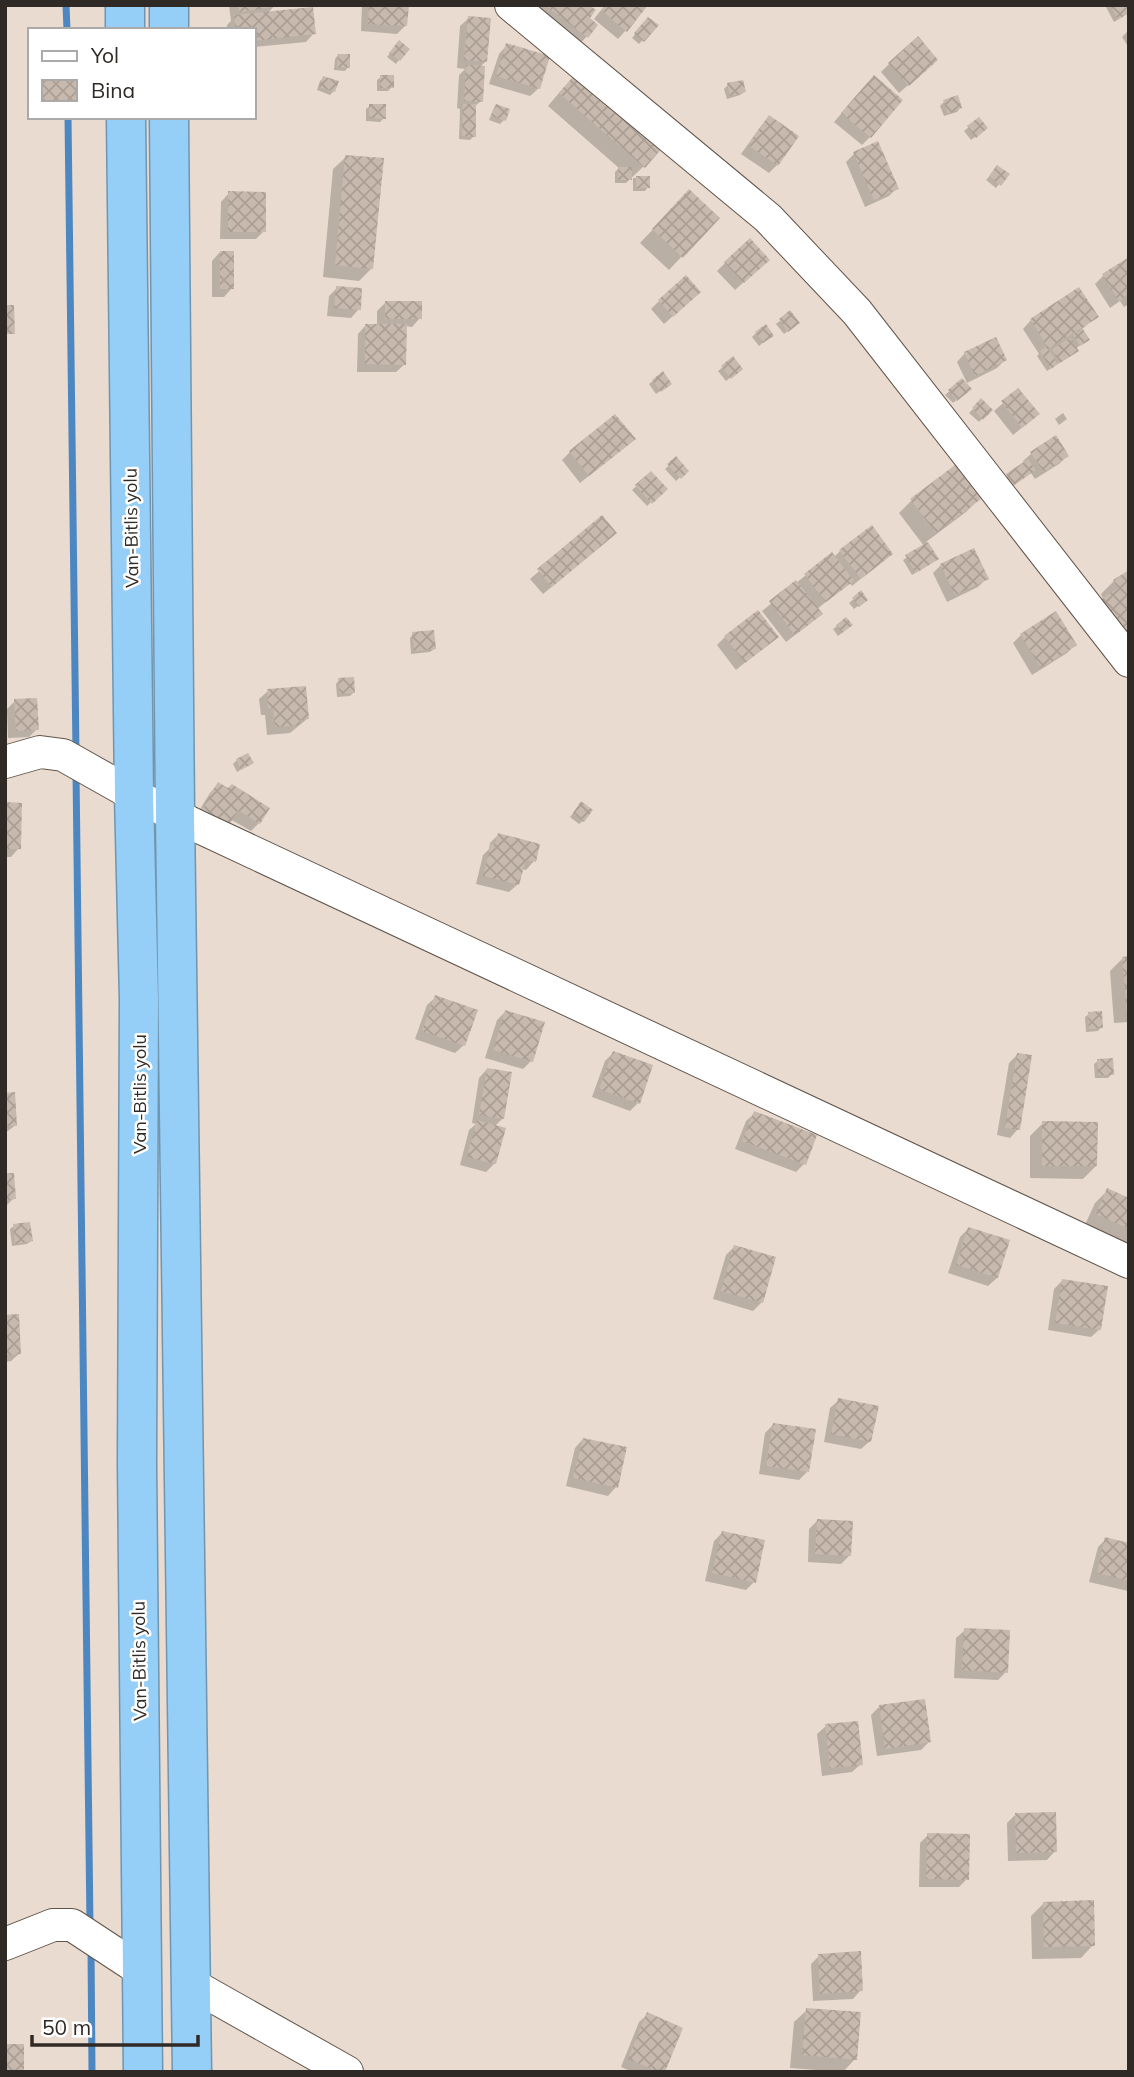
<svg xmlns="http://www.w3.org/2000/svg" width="1134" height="2077" viewBox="0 0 1134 2077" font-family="Mulish,sans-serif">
	<defs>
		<pattern id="building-cross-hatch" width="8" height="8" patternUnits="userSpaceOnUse" patternTransform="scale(1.75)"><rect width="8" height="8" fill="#c7b9ad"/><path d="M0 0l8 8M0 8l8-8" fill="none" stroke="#ab9f95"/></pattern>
	</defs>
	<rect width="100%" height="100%" fill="#e9dbcf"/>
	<!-- shadow -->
	<g fill="#0003">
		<polygon points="229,5 275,5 267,14 314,33 306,42 254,47 254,30 227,30 227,25 231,21"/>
		<polygon points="362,5 407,5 406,25 397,34 361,31"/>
		<polygon points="531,5 586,5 587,36 579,45"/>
		<polygon points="605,5 626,30 618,39 594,19"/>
		<polygon points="1107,5 1129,5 1129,13 1114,22 1106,7"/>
		<polygon points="469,18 486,61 480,67 481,101 474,107 474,136 470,140 459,139 460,109 457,108 459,75 465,69 457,68 460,26"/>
		<polygon points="645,22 656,25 639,44 632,38"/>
		<polygon points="1129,30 1129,48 1122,37"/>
		<polygon points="507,45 539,88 530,96 489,84 499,54"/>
		<polygon points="396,46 399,60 396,64 387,57"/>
		<polygon points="338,55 348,67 345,71 334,70 335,59"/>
		<polygon points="889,64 928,68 899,93 881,72"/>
		<polygon points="381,77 392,87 388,91 377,91 377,80"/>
		<polygon points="324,78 334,91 330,95 317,90 320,81"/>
		<polygon points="728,85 744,92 740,95 727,99 724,89"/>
		<polygon points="866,85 870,137 862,145 834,122"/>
		<polygon points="564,87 644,166 626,183 615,183 615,172 619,168 548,106"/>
		<polygon points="944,102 960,108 957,112 944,116 940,106"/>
		<polygon points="370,106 384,118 380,122 366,121 366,109"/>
		<polygon points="496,106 504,120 500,124 489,120 493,110"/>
		<polygon points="769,117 777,165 769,173 741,154 761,126"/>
		<polygon points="979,119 982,132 971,140 964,131"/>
		<polygon points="854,154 897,188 889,196 865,207 846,162"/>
		<polygon points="346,157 372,268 359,281 323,277 333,169"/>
		<polygon points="994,171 999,184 996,188 986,180"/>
		<polygon points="633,178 648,178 648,187 645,191 633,191"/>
		<polygon points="229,193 264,231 256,239 220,239 221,202"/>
		<polygon points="677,204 718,218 669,270 640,243"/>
		<polygon points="220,252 232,288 224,297 212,297 212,261"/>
		<polygon points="1129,259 1129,304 1124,307 1120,301 1110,308 1095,284 1103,276"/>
		<polygon points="725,263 759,268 735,290 717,271"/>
		<polygon points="337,288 359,309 351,318 327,316 329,296"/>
		<polygon points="691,300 664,324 651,309 659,301"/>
		<polygon points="386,302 420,318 412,327 405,326 405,364 396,372 357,372 358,334 366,325 377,325 377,311"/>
		<polygon points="790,313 794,326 784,334 776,324"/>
		<polygon points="1096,317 1081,330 1088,340 1075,349 1073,354 1047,371 1037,356 1039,354 1023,329 1031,320"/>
		<polygon points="756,333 768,339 759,346 752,337"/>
		<polygon points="965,353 1005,360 997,368 967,383 957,362"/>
		<polygon points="733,359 737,372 726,381 718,371"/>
		<polygon points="962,380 969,389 953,403 945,395"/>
		<polygon points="653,381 666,387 656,394 649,384"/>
		<polygon points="1018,390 1029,422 1013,435 994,411"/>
		<polygon points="981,401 991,410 979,422 969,413"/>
		<polygon points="1063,413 1067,419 1059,425 1055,419"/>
		<polygon points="625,447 580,483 562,460 570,452"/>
		<polygon points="1032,453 1067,456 1059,464 1035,479 1031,473 1010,488 1004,479 1025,463 1023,461"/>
		<polygon points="676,459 687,471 676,481 665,469"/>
		<polygon points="651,473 665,489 647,506 632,490"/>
		<polygon points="979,499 966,512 926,542 937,559 912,575 903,560 924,546 899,513 912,500"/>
		<polygon points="601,518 606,542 543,594 530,579"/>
		<polygon points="840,551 891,554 852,586 850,583 817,609 812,622 786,642 762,611 806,575 834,557"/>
		<polygon points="941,565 986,579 978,587 947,602 933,573"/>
		<polygon points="1129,572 1129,634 1122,641 1101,594 1114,581"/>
		<polygon points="861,593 862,603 854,609 849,603"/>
		<polygon points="837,626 847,629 838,636 833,629"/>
		<polygon points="413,634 434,649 430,652 411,654 410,638"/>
		<polygon points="1021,635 1075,645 1067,653 1032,675 1013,643"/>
		<polygon points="725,637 776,637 736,670 717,645"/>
		<polygon points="339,680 353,693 350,696 337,697 336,684"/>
		<polygon points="268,691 307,719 290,733 267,735 265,715 261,715 259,699"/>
		<polygon points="15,701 37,729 29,737 8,738 7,709"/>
		<polygon points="237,760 252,763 237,772 233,764"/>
		<polygon points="218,784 259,823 251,831 230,819 194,819 210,793"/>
		<polygon points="5,804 19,848 11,857 5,857"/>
		<polygon points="578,807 583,821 579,824 570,817"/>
		<polygon points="498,835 534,861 526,870 522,869 518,884 509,892 476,884 483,855 489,849 490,843"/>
		<polygon points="1123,958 1129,958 1129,1022 1114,1023 1110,971"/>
		<polygon points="436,997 464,1045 455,1053 415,1039 427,1005"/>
		<polygon points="505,1012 531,1061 523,1069 485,1058 497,1020"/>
		<polygon points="1089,1014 1101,1027 1098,1031 1086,1032 1085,1017"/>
		<polygon points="613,1053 638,1103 630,1111 592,1097 605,1061"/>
		<polygon points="1018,1054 1018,1129 1010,1138 997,1135 1009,1063"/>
		<polygon points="1098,1061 1112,1074 1108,1078 1095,1078 1094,1064"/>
		<polygon points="487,1069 503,1118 494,1127 495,1163 486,1172 460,1165 469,1130 476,1124 472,1123 479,1078"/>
		<polygon points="5,1095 16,1125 5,1133"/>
		<polygon points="755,1113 804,1164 796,1172 735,1149 746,1121"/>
		<polygon points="1043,1123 1096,1166 1083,1179 1030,1178 1030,1136"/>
		<polygon points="5,1175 14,1198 5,1207"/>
		<polygon points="1108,1190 1129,1200 1129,1247 1084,1227 1095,1203"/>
		<polygon points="14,1226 31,1241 27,1244 12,1246 10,1229"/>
		<polygon points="968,1229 1008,1241 997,1278 988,1286 948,1273 960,1237"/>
		<polygon points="734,1247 762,1302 753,1311 713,1299 726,1255"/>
		<polygon points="1062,1281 1100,1329 1091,1337 1048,1330 1054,1289"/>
		<polygon points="5,1317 20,1353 11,1361 5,1362"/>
		<polygon points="839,1400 870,1441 861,1449 824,1442 830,1408"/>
		<polygon points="773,1425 807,1472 799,1480 759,1474 765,1433"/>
		<polygon points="583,1439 616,1487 608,1496 566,1486 575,1448"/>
		<polygon points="817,1521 850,1555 841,1564 808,1562 809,1529"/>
		<polygon points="722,1533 754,1582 746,1590 705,1581 714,1541"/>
		<polygon points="1106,1539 1129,1544 1128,1591 1089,1582 1098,1547"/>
		<polygon points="965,1630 1006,1672 998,1680 954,1678 956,1638"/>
		<polygon points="879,1707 929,1742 921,1750 877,1756 871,1715"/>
		<polygon points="826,1726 861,1764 852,1772 822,1776 817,1734"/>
		<polygon points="1015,1815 1055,1851 1047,1860 1008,1861 1007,1823"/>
		<polygon points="928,1835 967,1879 959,1887 919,1887 920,1843"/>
		<polygon points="1044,1903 1093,1945 1081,1958 1032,1959 1031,1916"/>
		<polygon points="819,1956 861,1990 853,1999 813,2001 811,1964"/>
		<polygon points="807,2010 855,2059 843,2072 790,2068 794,2022"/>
		<polygon points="648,2014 663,2072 632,2072 621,2067 639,2022"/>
	</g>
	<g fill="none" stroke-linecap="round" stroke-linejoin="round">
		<!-- stream -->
		<g stroke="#4d87c1" stroke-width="7">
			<polyline points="66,5 67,30"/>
			<polyline points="68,117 76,753"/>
			<polyline points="76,772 90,1926"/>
			<polyline points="91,1948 92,2072"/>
		</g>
	</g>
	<!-- building -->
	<g fill="url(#building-cross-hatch)">
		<polygon points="238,5 272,5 272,7 239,12"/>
		<polygon points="369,5 409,5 407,26 368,24"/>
		<polygon points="545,5 589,5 596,10 590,18 598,25 588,38"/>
		<polygon points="605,5 648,5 627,32 601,10"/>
		<polygon points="1110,5 1129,5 1129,13 1118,19"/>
		<polygon points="313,7 316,34 254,41 254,30 236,30 234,15"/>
		<polygon points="468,16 491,18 487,62 464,60"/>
		<polygon points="648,17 659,25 644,42 634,33"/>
		<polygon points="918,36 938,60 909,86 888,63"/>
		<polygon points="399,40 410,49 400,61 389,53"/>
		<polygon points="506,43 550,56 540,89 496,76"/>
		<polygon points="338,54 350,54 350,68 337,67"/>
		<polygon points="466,65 485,66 483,102 464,101"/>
		<polygon points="577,72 663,147 645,168 559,93"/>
		<rect x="380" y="75" width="14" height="13"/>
		<polygon points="874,75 903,100 871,138 841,113"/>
		<polygon points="323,76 339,81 335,92 319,87"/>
		<polygon points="743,80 746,92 730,96 727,83"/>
		<polygon points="958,95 962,108 948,114 943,100"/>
		<polygon points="369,104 386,104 386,119 369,118"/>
		<polygon points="463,104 476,104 476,137 462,136"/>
		<polygon points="496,104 510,109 506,121 491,116"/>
		<polygon points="769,115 799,136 778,166 748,145"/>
		<polygon points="979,117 988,128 976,138 967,126"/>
		<polygon points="878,141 899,189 874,200 853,152"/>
		<polygon points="345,155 384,158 373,269 335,265"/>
		<polygon points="997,165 1010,174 1001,186 989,176"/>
		<rect x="618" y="167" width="14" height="13"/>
		<rect x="636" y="176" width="14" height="12"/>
		<polygon points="689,189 720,218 683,258 652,229"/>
		<polygon points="228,191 266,192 266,232 228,232"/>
		<polygon points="750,238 770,260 744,283 724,262"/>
		<rect x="220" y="251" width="14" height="38"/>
		<polygon points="1129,257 1129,294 1119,301 1102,274"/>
		<polygon points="686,275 701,292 673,317 658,300"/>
		<polygon points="336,286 362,288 361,310 334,308"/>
		<polygon points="1079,287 1099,317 1048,349 1058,364 1051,369 1040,351 1047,346 1030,319"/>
		<rect x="385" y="301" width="37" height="18"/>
		<polygon points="5,305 14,305 15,334 5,334"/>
		<polygon points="790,310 800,323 788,332 779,319"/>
		<polygon points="365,324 407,324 406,365 365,364"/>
		<polygon points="766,324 774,336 763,343 755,332"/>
		<polygon points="1083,329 1090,340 1080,346 1073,335"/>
		<polygon points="996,337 1007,360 975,376 964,352"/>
		<polygon points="1070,338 1079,351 1060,363 1052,349"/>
		<polygon points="733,356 743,369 731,379 721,366"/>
		<polygon points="663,371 672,384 661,392 652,380"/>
		<polygon points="962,378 972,389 957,401 948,390"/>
		<polygon points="1018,388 1040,414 1022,428 1001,401"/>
		<polygon points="981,398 993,410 983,420 972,408"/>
		<polygon points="615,414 636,439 589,476 569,451"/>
		<polygon points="1056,435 1069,456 1044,472 1030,452"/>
		<polygon points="676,456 689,471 681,479 667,464"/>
		<polygon points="1028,459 1036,470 1014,485 1006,474"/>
		<polygon points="955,465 981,499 936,533 910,499"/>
		<polygon points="651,471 668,489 652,504 635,485"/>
		<polygon points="602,515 617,533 552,587 537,569"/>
		<polygon points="872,525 893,554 861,579 839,550"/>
		<polygon points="928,542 939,559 916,573 905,555"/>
		<polygon points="974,548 989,579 955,595 940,564"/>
		<polygon points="832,552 854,581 826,602 804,574"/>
		<polygon points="1129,570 1129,634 1124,637 1100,600 1118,588 1113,580"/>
		<polygon points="796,580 823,614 795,635 769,601"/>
		<polygon points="861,590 868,600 859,607 852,598"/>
		<polygon points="758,610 779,637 745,663 724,636"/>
		<polygon points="1056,611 1077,645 1041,668 1020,634"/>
		<polygon points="846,617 853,625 842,633 836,625"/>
		<polygon points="434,630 436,649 414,651 412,632"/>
		<polygon points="354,677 355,693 340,694 338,678"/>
		<polygon points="306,686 309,719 300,720 300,725 275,727 273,708 268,708 267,689"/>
		<polygon points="37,698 39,730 16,731 14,699"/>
		<polygon points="248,753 254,763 241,770 236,759"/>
		<polygon points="218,782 228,788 232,784 270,808 260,824 238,810 228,827 201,810"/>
		<polygon points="581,801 593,810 584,822 573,813"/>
		<polygon points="5,802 22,803 21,849 5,849"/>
		<polygon points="498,833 540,844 536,862 526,860 519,885 483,876 491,844 495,845"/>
		<polygon points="1129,956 1129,1016 1127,1016 1122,957"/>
		<polygon points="435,995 478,1010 465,1046 422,1031"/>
		<polygon points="505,1010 545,1022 533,1062 493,1050"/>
		<polygon points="1102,1011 1103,1028 1089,1029 1088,1012"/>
		<polygon points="613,1051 653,1065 640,1104 599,1089"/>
		<polygon points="1017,1053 1032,1055 1020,1130 1005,1128"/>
		<polygon points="1113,1058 1114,1075 1098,1075 1097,1059"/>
		<polygon points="487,1068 512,1072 504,1119 479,1115"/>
		<polygon points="15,1092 17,1126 5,1126 5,1093"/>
		<polygon points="754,1111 817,1135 806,1165 742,1141"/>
		<polygon points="477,1120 506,1128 496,1164 467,1157"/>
		<polygon points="1042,1121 1098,1122 1097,1166 1042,1166"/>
		<polygon points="5,1173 14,1173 16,1199 5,1200"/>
		<polygon points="1107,1188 1129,1198 1129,1229 1096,1214"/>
		<polygon points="30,1222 33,1241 15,1244 13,1224"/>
		<polygon points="968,1227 1010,1240 998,1278 956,1265"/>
		<polygon points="734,1245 776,1257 763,1303 721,1291"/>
		<polygon points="1062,1279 1108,1286 1101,1330 1055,1323"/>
		<polygon points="19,1314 21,1354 5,1355 5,1315"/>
		<polygon points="838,1398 879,1406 871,1442 831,1434"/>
		<polygon points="773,1423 816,1429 809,1472 766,1466"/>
		<polygon points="583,1438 627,1447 618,1488 573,1478"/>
		<polygon points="817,1519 853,1521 851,1556 815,1554"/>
		<polygon points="722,1531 765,1540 756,1583 712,1573"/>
		<polygon points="1105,1537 1129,1543 1129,1581 1097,1573"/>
		<polygon points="964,1628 1010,1630 1008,1673 962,1670"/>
		<polygon points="925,1699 931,1742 885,1749 879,1705"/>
		<polygon points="858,1721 863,1765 830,1768 825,1724"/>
		<polygon points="1056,1812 1057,1852 1016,1853 1015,1813"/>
		<polygon points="927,1833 970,1834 969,1880 926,1879"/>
		<polygon points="1094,1900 1095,1946 1044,1947 1043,1902"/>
		<polygon points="861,1951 863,1991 820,1994 818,1954"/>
		<polygon points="806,2008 861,2012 857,2060 802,2055"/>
		<polygon points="647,2012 683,2028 665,2072 659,2072 628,2059"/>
		<rect x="5" y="2044" width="19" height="28"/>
	</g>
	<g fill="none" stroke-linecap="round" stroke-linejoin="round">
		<!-- minor casing -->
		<g stroke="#60544a" stroke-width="34">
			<g id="minor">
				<polyline points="511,5 768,218 857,312 1129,661"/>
				<polyline points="5,762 40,752 63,755 134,795 197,826 1129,1262"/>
				<polyline points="5,1944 53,1925 72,1925 142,1971"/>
				<polyline points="191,1984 347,2072"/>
			</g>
		</g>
		<!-- highway casing -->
		<g stroke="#7195ae" stroke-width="41">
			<g id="highway">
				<polyline points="125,5 125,30"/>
				<polyline points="169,5 169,30"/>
				<polyline points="126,117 134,795 139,999 137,1464 143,2072"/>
				<polyline points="169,117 175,815 192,2072"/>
			</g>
		</g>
		<!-- minor -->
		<use href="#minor" stroke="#fff" stroke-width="32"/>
		<!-- highway -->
		<use href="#highway" stroke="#95cef7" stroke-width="38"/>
	</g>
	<g text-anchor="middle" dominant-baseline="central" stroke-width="5" stroke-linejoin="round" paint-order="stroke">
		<!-- street labels -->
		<g font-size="18" fill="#2f2a25" stroke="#fff">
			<text transform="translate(131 528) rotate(-91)">Van-Bitlis yolu</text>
			<text transform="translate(139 1094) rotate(-90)">Van-Bitlis yolu</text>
			<text transform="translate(139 1661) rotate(-91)">Van-Bitlis yolu</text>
		</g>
	</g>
	<!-- border -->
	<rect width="1134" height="2077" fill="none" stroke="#2f2a25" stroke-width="14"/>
	<!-- legend -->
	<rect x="28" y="28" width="228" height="91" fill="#ffffff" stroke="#acaaa8" stroke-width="2"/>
	<rect x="42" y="51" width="35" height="10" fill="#ffffff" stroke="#acaaa8" stroke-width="2"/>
	<text x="91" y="63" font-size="21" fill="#2f2a25">Yol</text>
	<rect x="42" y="80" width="35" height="21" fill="url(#building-cross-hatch)" stroke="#acaaa8" stroke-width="2"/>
	<text x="91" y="98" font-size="21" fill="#2f2a25">Bina</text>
	<!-- scale -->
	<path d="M32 2035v10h166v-10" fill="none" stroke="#2f2a25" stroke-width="3.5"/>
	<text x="42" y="2035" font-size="21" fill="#2f2a25" stroke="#ffffff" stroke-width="5" paint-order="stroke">50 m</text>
</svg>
